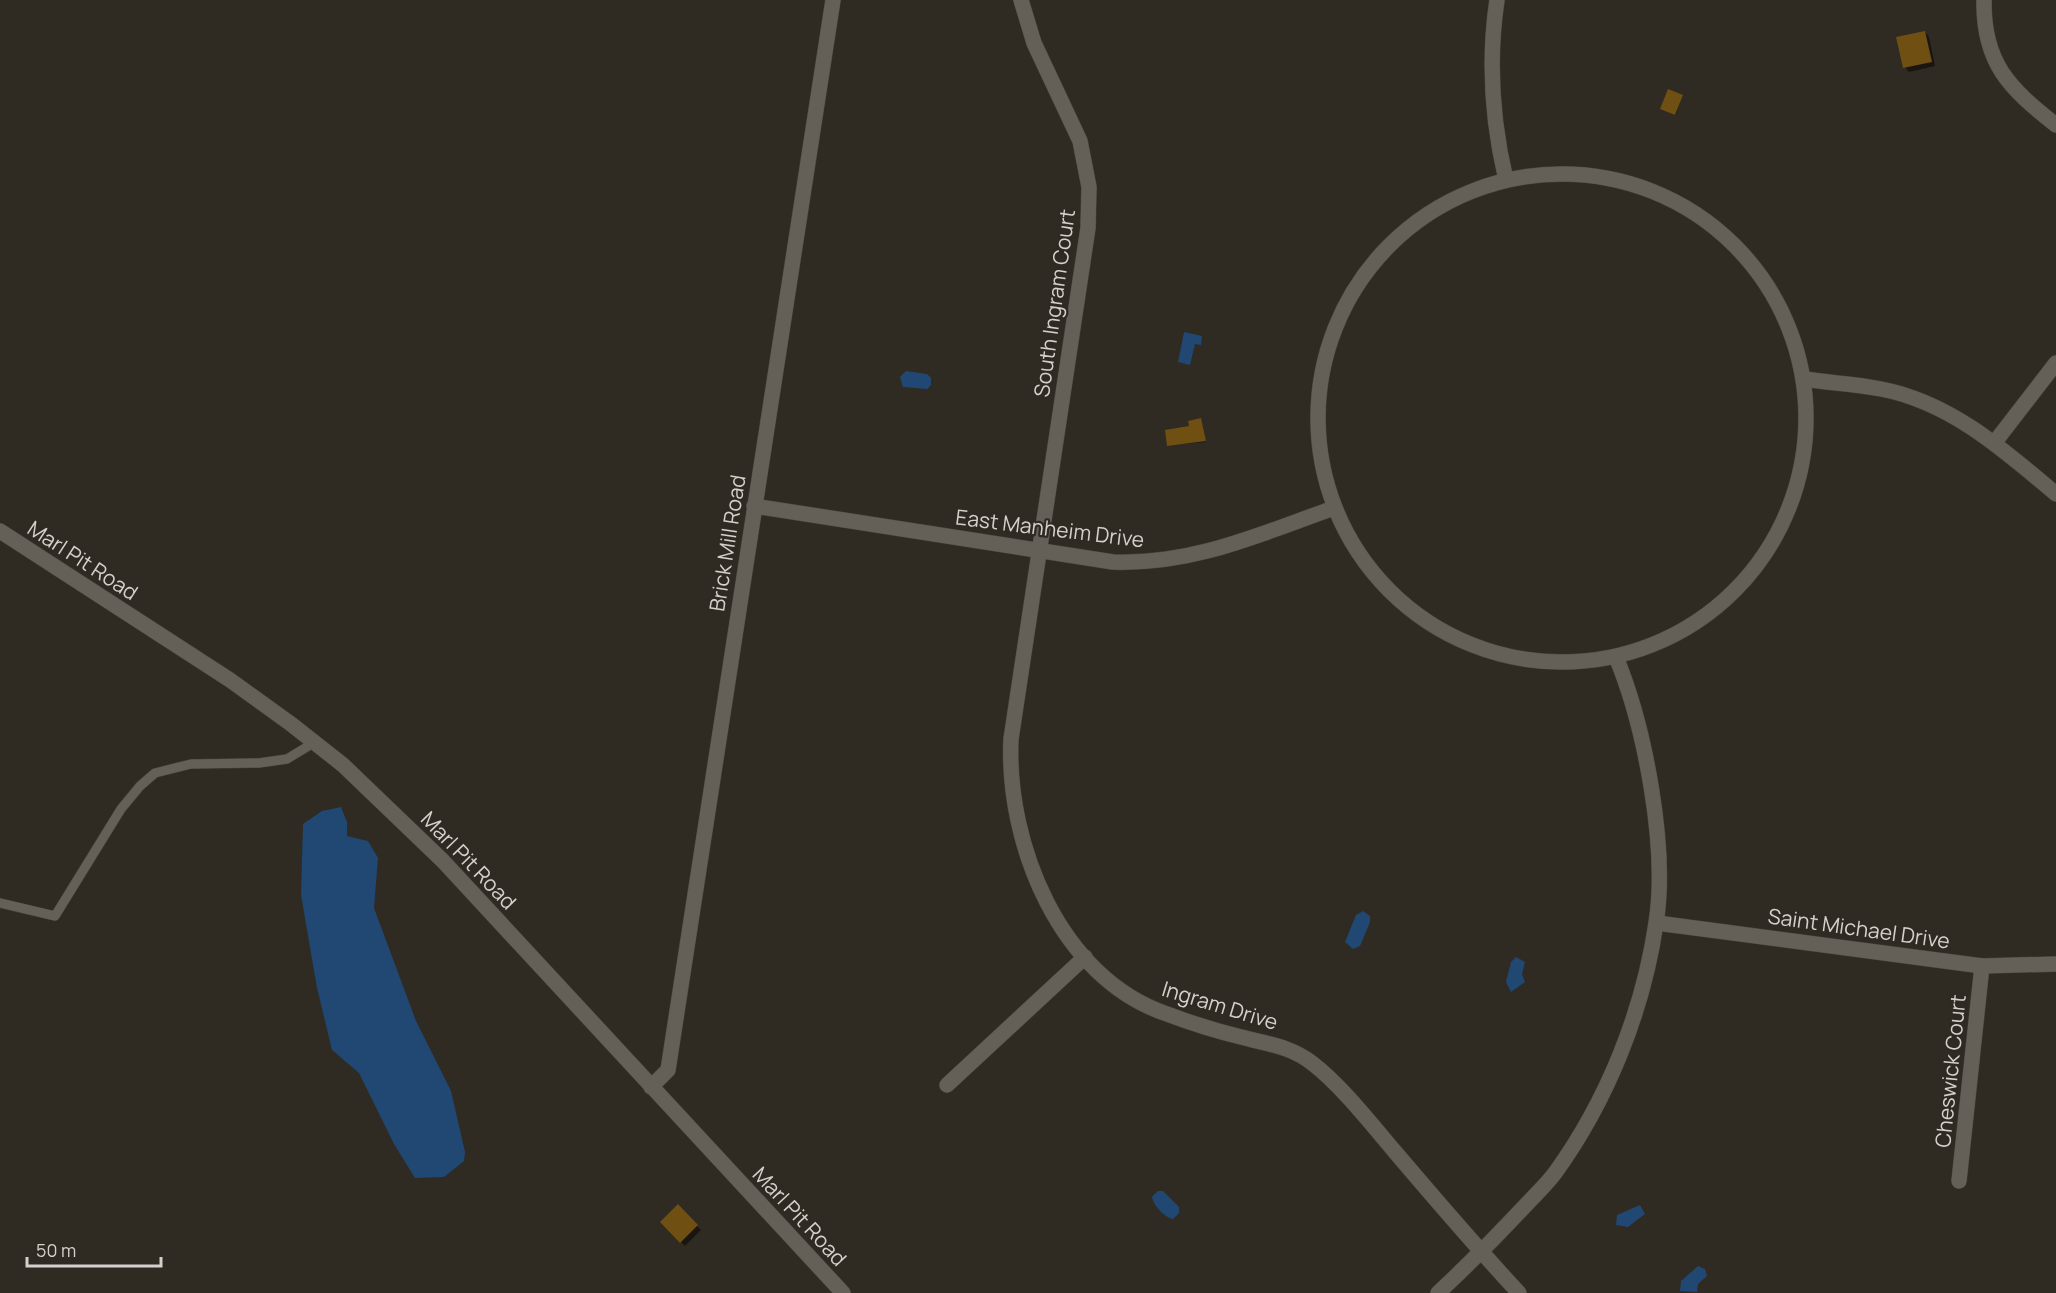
<svg xmlns="http://www.w3.org/2000/svg" width="2056" height="1293" viewBox="0 0 2056 1293" font-family="Manrope,sans-serif">
	<rect width="100%" height="100%" fill="#2f2a22"/>
	<!-- water -->
	<g fill="#204873">
		<polygon points="1184,332 1202,336 1201,345 1195,344 1190,365 1178,362"/>
		<polygon points="906,371 927,374 931,378 931,385 927,389 903,387 900,377"/>
		<polygon points="341,807 347,822 347,836 368,841 378,858 374,908 416,1021 451,1091 465,1152 464,1161 444,1177 415,1178 394,1144 359,1073 332,1050 317,988 301,895 303,824 322,811"/>
		<polygon points="1363,911 1370,916 1370,922 1360,946 1353,949 1345,942 1356,915"/>
		<polygon points="1516,957 1525,962 1522,974 1525,982 1511,992 1506,982 1511,962"/>
		<path d="M1158 1191H1163L1179 1207V1213L1173 1219C1165 1218 1153 1205 1152 1197Z"/>
		<polygon points="1640,1205 1645,1214 1628,1227 1616,1225 1617,1215"/>
		<polygon points="1698,1266 1705,1269 1707,1276 1698,1284 1697,1292 1680,1291 1681,1281"/>
	</g>
	<!-- shadow -->
	<g fill="#0007">
		<polygon points="1925,32 1929,37 1935,66 1909,72 1905,67"/>
		<polygon points="1682,96 1676,115 1664,110"/>
		<polygon points="1201,420 1206,442 1168,445 1191,427"/>
		<polygon points="678,1207 701,1230 685,1246 662,1222"/>
	</g>
	<!-- building -->
	<g fill="#704f12">
		<polygon points="1925,31 1932,62 1903,68 1896,37"/>
		<polygon points="1668,89 1683,95 1675,115 1660,109"/>
		<polygon points="1201,418 1206,441 1167,446 1165,430 1189,426 1188,421"/>
		<polygon points="678,1204 698,1225 680,1243 660,1222"/>
	</g>
	<g fill="none" stroke-linecap="round" stroke-linejoin="round">
		<!-- service casing -->
		<g stroke="#4c4741" stroke-width="10">
			<polyline id="service" points="0,903 55,916 121,809 140,786 155,773 191,764 259,763 287,759 315,742"/>
		</g>
		<!-- minor casing -->
		<g stroke="#4c4741" stroke-width="16">
			<g id="minor">
				<path d="M1021 0 1034 43 1080 141 1089 187 1088 228 1011 739C1006 844 1060 978 1167 1014 1191 1023 1216 1031 1241 1037 1267 1044 1290 1046 1312 1063 1341 1085 1372 1125 1396 1153 1436 1200 1476 1247 1519 1293"/>
				<path d="M1497 0C1488 60 1492 121 1506 180"/>
				<path d="M1984 0C1983 63 2009 88 2056 125"/>
				<circle cx="1562" cy="418" r="244"/>
				<path d="M1804 379C1830 383 1856 384 1881 389 1950 402 2004 450 2056 494"/>
				<polyline points="1995,442 2056,363"/>
				<path d="M754 506 1113 562C1193 565 1260 534 1334 508"/>
				<polyline points="1657,923 1982,966 2056,964"/>
				<polyline points="947,1085 1085,957"/>
				<polyline points="1959,1181 1982,966"/>
				<path d="M1438 1293C1468 1265 1496 1237 1524 1207 1534 1196 1546 1185 1555 1173 1607 1101 1643 1012 1656 923 1668 848 1645 727 1616 657"/>
			</g>
		</g>
		<!-- tertiary casing -->
		<g stroke="#4c4741" stroke-width="16">
			<g id="tertiary">
				<polyline points="0,531 230,680 291,724 343,765 443,861 843,1293"/>
				<polyline points="651,1087 668,1070 833,0"/>
			</g>
		</g>
		<!-- service -->
		<use href="#service" stroke="#656057" stroke-width="9"/>
		<!-- minor -->
		<use href="#minor" stroke="#656057" stroke-width="15"/>
		<!-- tertiary -->
		<use href="#tertiary" stroke="#656057" stroke-width="15"/>
	</g>
	<g text-anchor="middle" dominant-baseline="central" stroke-width="4.5" stroke-linejoin="round" paint-order="stroke">
		<!-- street labels -->
		<g font-size="21" fill="#d4d1cc" stroke="#2f2a22">
			<text transform="translate(1054 303) rotate(-82)">South Ingram Court</text>
			<text transform="translate(1050 528) rotate(7)">East Manheim Drive</text>
			<text transform="translate(727 543) rotate(-81)">Brick Mill Road</text>
			<text transform="translate(83 560) rotate(33)">Marl Pit Road</text>
			<text transform="translate(469 860) rotate(46)">Marl Pit Road</text>
			<text transform="translate(1859 928) rotate(8)">Saint Michael Drive</text>
			<text transform="translate(1220 1005) rotate(17)">Ingram Drive</text>
			<text transform="translate(1950 1071) rotate(-84)">Cheswick Court</text>
			<text transform="translate(800 1216) rotate(47)">Marl Pit Road</text>
		</g>
	</g>
	<!-- scale -->
	<path d="M27 1257v9h134v-9" fill="none" stroke="#d4d1cc" stroke-width="3"/>
	<text x="36" y="1257" font-size="18" fill="#d4d1cc" stroke="#2f2a22" stroke-width="4.5" paint-order="stroke">50 m</text>
</svg>
